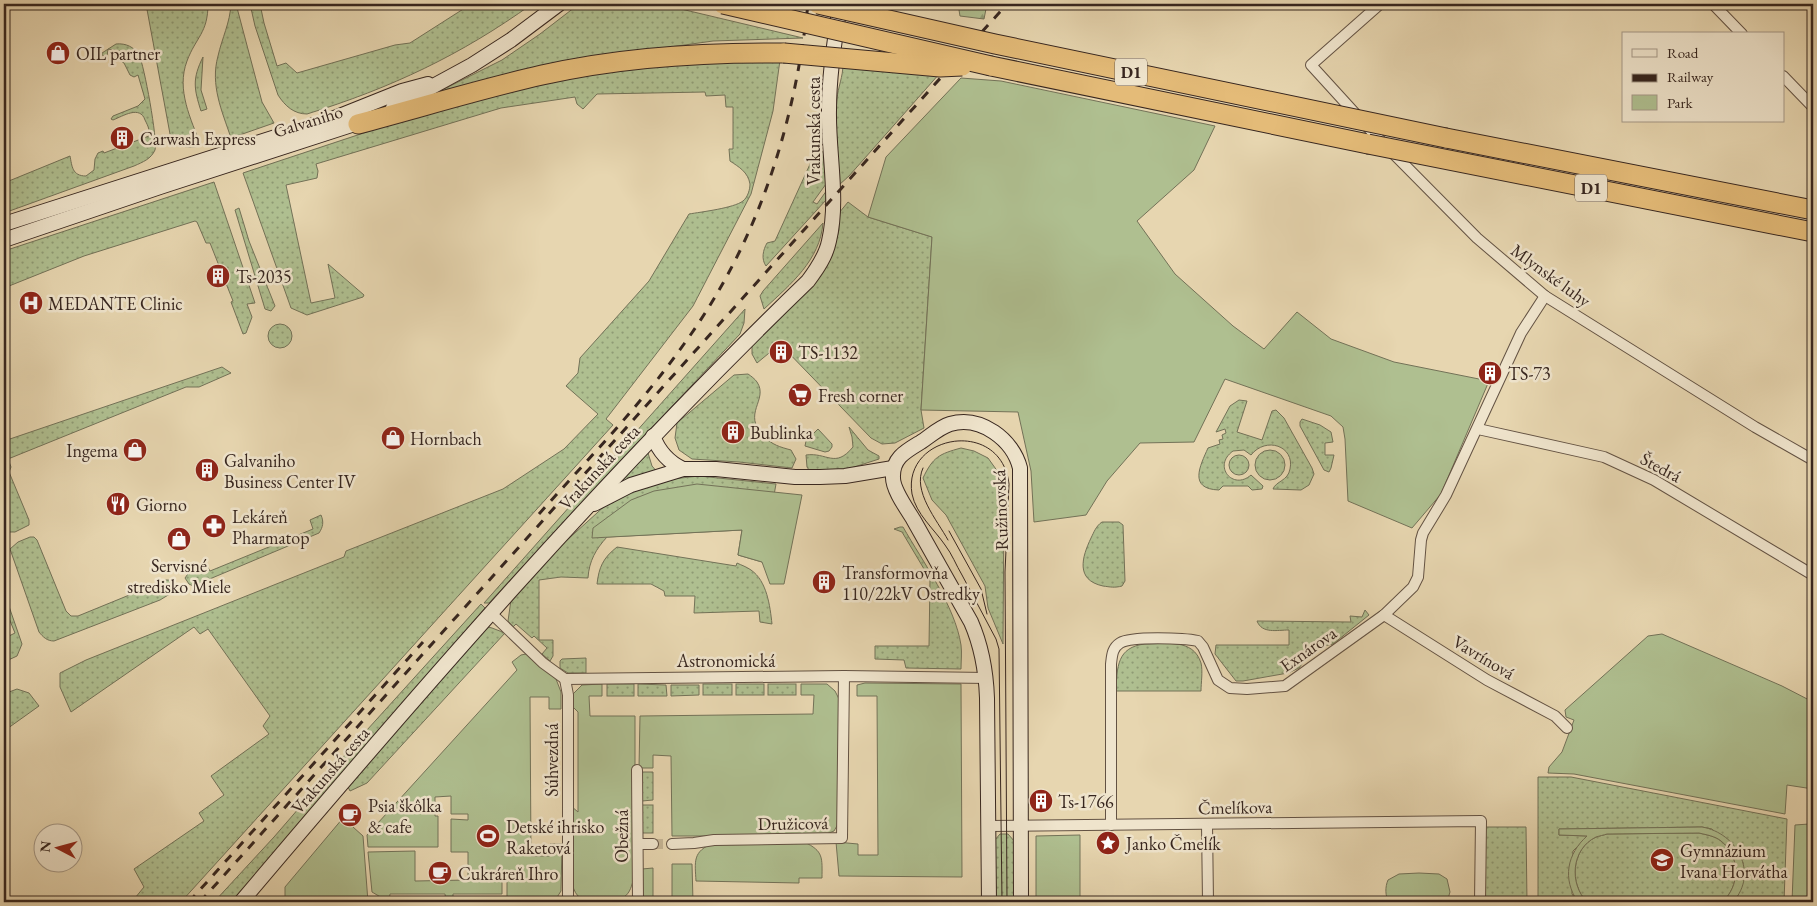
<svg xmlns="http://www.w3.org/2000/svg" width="1817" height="906" viewBox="0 0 1817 906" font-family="'EB Garamond',serif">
	<defs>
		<pattern id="grass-dots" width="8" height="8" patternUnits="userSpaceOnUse" patternTransform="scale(1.25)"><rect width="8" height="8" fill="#afbf90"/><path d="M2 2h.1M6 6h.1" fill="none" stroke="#8f9b75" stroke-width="1.8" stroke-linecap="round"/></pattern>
		<pattern id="forest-firs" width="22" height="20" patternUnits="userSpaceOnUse" patternTransform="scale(1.25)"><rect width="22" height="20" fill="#afbf90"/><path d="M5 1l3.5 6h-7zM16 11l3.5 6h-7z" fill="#8f9b75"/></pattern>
	</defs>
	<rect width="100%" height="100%" fill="#e7d6b0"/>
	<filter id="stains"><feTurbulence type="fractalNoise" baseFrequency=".004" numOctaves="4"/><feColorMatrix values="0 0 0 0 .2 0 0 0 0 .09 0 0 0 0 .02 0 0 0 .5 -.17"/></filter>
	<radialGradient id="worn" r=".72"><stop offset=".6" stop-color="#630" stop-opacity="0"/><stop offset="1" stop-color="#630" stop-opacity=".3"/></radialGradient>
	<!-- grass -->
	<g fill="url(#grass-dots)" stroke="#737258">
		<path d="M146 4H208C208 33 196 37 187 61 176 90 191 119 201 146 186 148 178 148 170 134Z"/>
		<path d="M231 4H236L262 102 274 123 231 138C222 111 210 85 218 56 222 38 230 23 231 4Z"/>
		<path d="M250 4H260L264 23 277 66 286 63 297 73 395 45 410 43 468 6 470 4H532C461 55 391 88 307 114 294 114 285 106 278 95L255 26Z"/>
		<polygon points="579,4 660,4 803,38 713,41 577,60 436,93 502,60 540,34"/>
		<path d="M116 44C126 43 134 47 139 55 144 64 158 141 155 150 151 159 143 162 134 166L4 213V183L70 156C72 166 72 176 86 176L94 170 95 159 98 153 103 151 104 153 149 136C150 130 148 126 145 120 140 105 123 116 113 120L111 119 113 116 138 106 145 99 138 75 134 77 130 75 124 63 119 60 120 51 108 49 107 57 102 55V53Z"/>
		<path d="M203 57 201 90 207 109 201 111C194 89 192 79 203 57Z"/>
		<path d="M780 60 773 111 751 194 693 306 606 419 613 425 181 902H129L135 898 144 887 134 869 204 821 199 813 224 795 211 776 269 734 263 726 270 716 208 629 200 634 194 627 71 712 60 687V673L86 660 344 557 346 551 503 489 564 449 598 414 566 386 578 373 580 358 649 281 689 214C701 212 734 208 743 201 748 197 750 189 750 184 748 172 739 167 730 161L729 149H733V107H726L725 95 706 96 705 92 597 94 583 109 577 104 575 97 501 108 316 164 318 171 317 178 286 185 311 303 335 298 328 264 364 295 363 297 307 315 291 308 243 173 442 107 549 79 699 62Z"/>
		<path d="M843 64 940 73 849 176 839 185C837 156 834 127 837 99 838 87 843 77 843 64Z"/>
		<path d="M821 150 823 153 826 184 813 202 817 204 827 190 826 200 766 266C761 259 763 250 767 243L775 241 816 151Z"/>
		<polygon points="214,182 255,303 247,304 252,317 246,333 243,334 231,302 233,301 210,243 206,243 197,222 195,221 84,256 4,288 4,251"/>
		<polygon points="848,202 868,217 932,237 921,410 924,428 895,443 882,444 871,438 780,344 757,363 752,354 752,344 813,283 832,256 839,230 839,213"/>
		<polygon points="239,208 249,241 275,306 271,311 265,309 235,210"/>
		<path d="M823 223C820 260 791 284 764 309L760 296 763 291Z"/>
		<polygon points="745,309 744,323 740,334 598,485 489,603 484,603"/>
		<circle cx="280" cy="336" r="12"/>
		<polygon points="222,367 231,373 199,387 186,387 8,459 11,467 9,472 29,520 29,525 15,532 5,532 4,441"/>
		<path d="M748 374C751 376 755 379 757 382 769 400 741 414 764 436 772 445 780 447 791 450L796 459 792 468 739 462 692 459 679 450 675 438 677 423 734 375Z"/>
		<path d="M1239 400 1247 401 1237 432 1262 440 1272 411 1276 410 1284 418 1312 468 1314 474 1309 485 1301 490 1273 489C1276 481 1288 481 1290 469 1295 446 1266 436 1251 455L1244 450 1233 451C1212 466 1233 491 1251 475L1263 486 1262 489 1252 490 1248 486H1223L1219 490C1188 489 1200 466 1208 448L1220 444 1219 440 1223 439 1222 435 1226 433 1225 429 1216 432 1230 406Z"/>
		<polygon points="1302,419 1320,425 1331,432 1333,442 1325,443 1325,455 1334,455 1331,468 1329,472 1324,470 1300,426 1300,422"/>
		<path d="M849 427 868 450 879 456V459L845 470H809L807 467 806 455C827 452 835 469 853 447L852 437Z"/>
		<polygon points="818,429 832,444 832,447 829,451 825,452 805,446 806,441"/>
		<path d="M961 448 974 451 988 458 998 472 1004 505 1003 644 988 608 985 586 946 515 932 500 923 478C933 457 939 454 961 448Z"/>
		<circle cx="1270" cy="465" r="15"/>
		<polygon points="648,453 652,466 659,474 616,487"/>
		<circle cx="1239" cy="465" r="10"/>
		<path d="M699 476 776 484 762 562 738 555 742 530 607 537C596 549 589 561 588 578L561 577 539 580V640H553V656L550 661 542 654 547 648 534 636 532 638 516 624 513 627 508 621 511 600 544 561 608 503 654 481Z"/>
		<path d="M321 515C324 522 323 527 319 533L193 586 189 584 185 578 190 571 206 564 210 571 313 529 310 520Z"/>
		<path d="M1102 522H1119L1123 525 1125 581 1122 586C1115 588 1110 587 1103 586 1075 580 1082 557 1091 538 1094 532 1096 526 1102 522Z"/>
		<path d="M900 527H903C923 562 955 606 961 645 962 653 961 661 961 669L906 668 904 660 875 659V646H929L930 579 902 532 894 529Z"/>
		<path d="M30 537H34L37 540 66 611 71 616H78L166 580C173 580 177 582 178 589L160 600 54 641C47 641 43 637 39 632L10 549 18 542Z"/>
		<path d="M617 547 736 566 737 563C741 565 747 567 751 570 767 581 770 606 772 624L760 622 759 611 694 613 695 596H665L664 591 651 584H597C599 567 603 558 617 547Z"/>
		<polygon points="4,592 22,644 17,656 4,662 4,645 9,642 7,637 15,633 4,606"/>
		<polygon points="481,604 485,608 234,902 214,902 274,837 357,741"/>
		<path d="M1365 610 1369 615 1333 644 1319 647 1308 656 1299 668 1288 673 1243 681H1236L1215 654 1216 645H1289V630C1277 630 1262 634 1257 621L1351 622 1350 616 1362 617Z"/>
		<polygon points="488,627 492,628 505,633 367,783 350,791 348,787 483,629"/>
		<path d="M1145 644C1166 644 1193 638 1201 663 1203 671 1201 683 1201 691H1116C1117 667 1117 647 1145 644Z"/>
		<polygon points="586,658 586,673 568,673 560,668 560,661 562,659"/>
		<rect x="607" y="684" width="27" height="12"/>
		<polygon points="638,684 666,685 667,696 638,696"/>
		<rect x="703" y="684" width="29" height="11"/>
		<rect x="736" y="684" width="28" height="11"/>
		<rect x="768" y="684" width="28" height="11"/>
		<polygon points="671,685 699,685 699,695 671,696"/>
		<polygon points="17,689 29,693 39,706 4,731 4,694"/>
		<polygon points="642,772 653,772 653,800 642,801"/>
		<polygon points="1538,777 1571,777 1787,819 1784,902 1733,902 1737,898 1743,863 1712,829 1702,827 1559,829 1559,835 1588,836 1573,851 1572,894 1578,902 1538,902"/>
		<rect x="642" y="805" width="11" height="28"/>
		<polygon points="1484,827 1526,827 1527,902 1484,902"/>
		<path d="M1699 833C1707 835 1715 836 1721 841 1741 856 1740 887 1722 902H1587C1569 884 1571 849 1596 837 1599 836 1604 835 1607 834Z"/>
		<polygon points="1000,834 1008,834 1015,842 1015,902 995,902 994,841"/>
	</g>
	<!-- forest -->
	<polygon fill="url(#forest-firs)" stroke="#737258" points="958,4 987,4 984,19 960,16"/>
	<!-- green -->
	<g fill="#afbf90" stroke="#737258">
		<polygon points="961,78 1001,81 1215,126 1194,170 1137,221 1175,274 1233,326 1264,349 1297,312 1331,339 1394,362 1489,381 1441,494 1412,528 1348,501 1345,439 1343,427 1331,416 1225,379 1194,442 1140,443 1107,481 1086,515 1034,522 1031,471 1018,412 921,410 932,237 868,217 886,157"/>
		<polygon points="697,484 802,495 784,584 770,584 762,562 738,555 742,530 592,538 593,528 631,500 654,491"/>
		<polygon points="1662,634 1782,686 1813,702 1813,789 1787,785 1785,814 1574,774 1548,773 1549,767 1562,752 1574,720 1566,717 1565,710 1648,636"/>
		<polygon points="526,654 556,679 561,692 561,709 549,709 549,697 530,697 531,856 550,856 550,844 562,844 561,891 554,902 507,902 507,880 502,880 502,894 453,894 453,902 446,902 445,894 390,894 389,902 372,892 368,852 415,851 415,881 468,880 468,852 451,852 451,819 468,820 468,814 451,814 451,796 435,797 435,816 438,816 438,847 368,847 367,835 517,670 512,662 521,655"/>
		<polygon points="865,683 961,684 962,877 839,876 836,842 858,844 858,855 878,855 877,696 857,696 857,685"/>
		<path d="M602 684V696H589L590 716H635V823L633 830V881C631 888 629 895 622 898 611 903 587 904 578 896 574 892 573 886 571 881V806L578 812V712L571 705 573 694 582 685Z"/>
		<polygon points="801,684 827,684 835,691 841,703 841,819 834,831 821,836 672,836 671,756 653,755 653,768 639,768 640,716 813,714 814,695 801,695"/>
		<polygon points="343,818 363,836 368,902 285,902 285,887"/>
		<polygon points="1809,824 1810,902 1792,902 1795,825"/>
		<path d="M1702 827C1737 833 1759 873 1733 902H1722C1740 887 1741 856 1721 841 1715 836 1707 835 1699 833L1607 834C1604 835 1599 836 1596 837 1571 849 1569 884 1587 902H1578C1562 879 1567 854 1587 836L1559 835V829Z"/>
		<polygon points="1080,835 1080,902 1036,902 1036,836"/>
		<path d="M804 842C824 851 822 858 822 878H799V883L696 881C695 862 692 851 714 843Z"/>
		<polygon points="672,864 692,864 693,902 672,902"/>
		<polygon points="653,868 653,902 642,902 642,869"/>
		<path d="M1419 873 1439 874 1447 879 1450 892 1447 902H1389C1385 896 1385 887 1388 880L1399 874Z"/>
	</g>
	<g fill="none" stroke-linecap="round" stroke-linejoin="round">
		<!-- street-tunnel -->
		<polyline stroke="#c4b393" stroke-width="10" stroke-dasharray="10 5" stroke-linecap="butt" points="653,844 672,844"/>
		<!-- street casing -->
		<g stroke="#635243" stroke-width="12">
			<g id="street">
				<polyline points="1380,4 1311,65 1373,133 1477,238 1545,296 1755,427 1813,460"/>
				<polyline points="1713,4 1742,34"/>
				<polyline points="1783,76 1813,107"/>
				<polyline points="1478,429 1604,457 1654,480 1813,575"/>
				<polyline points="490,612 543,663 565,679 844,676 987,678"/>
				<polyline points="1384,615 1487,680 1555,716 1567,728"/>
				<polyline points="565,679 568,695 568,902"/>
				<polyline points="637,770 638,902"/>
				<polyline points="1207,824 1208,902"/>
				<path d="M1111 825V664C1112 656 1112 648 1120 643 1131 636 1184 638 1198 641L1203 647 1218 680 1230 688 1247 689 1285 686 1384 615 1413 587 1418 577 1421 540 1423 533 1446 495 1521 333 1545 296"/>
				<polyline points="989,826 1481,821 1480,902"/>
				<polyline points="638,844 653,844"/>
				<polyline points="672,844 694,843 714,840 842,838 844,676"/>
			</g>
		</g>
		<!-- secondary casing -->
		<g stroke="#37261f" stroke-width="16">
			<g id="secondary">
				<polyline points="393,108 472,65 511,40 559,4"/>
				<polyline points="4,224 332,119 402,91 428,84"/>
				<polyline points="4,240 160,187 367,120"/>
				<path d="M653 436C659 452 668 462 683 469"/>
				<polyline points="594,504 631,485 683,469 716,469 795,477 820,477 845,476 893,468"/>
				<path d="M241 902C422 688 606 476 808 281 817 269 826 256 829 241 839 199 828 153 829 110 829 75 835 39 840 4"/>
				<path d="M989 902 987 698C986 671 982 647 971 622 952 588 932 553 913 519 907 509 893 490 893 478 892 458 906 451 921 442 930 436 940 427 950 424 981 415 1013 440 1020 468L1021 902"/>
			</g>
		</g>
		<!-- highway casing -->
		<g stroke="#37261f" stroke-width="21">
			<g id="highway">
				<polyline points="991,66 1368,144"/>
				<path d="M358 124C419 108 480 89 542 75 621 57 703 52 784 53"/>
				<polyline points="1446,138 1813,210"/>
			</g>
		</g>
		<!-- street -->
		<use href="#street" stroke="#efe4cc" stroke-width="10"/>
		<!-- secondary -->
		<use href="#secondary" stroke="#efe4cc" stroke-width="14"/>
		<!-- highway -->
		<use href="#highway" stroke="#e4bb78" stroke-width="19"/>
		<!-- tram -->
		<g stroke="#37261f" stroke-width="1">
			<path d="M923 468C912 491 937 520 948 540"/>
			<polyline points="949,531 981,589 987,614"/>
			<path d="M1002 902 999 649 996 639C985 618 973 596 962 575 956 565 952 554 945 545 934 529 916 514 912 494 902 434 1001 417 1009 484L1005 572 1007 902"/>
		</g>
		<!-- rail -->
		<g stroke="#37261f" stroke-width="3" stroke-dasharray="9 9" stroke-linecap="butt">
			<path d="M539 514C588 459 641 405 684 344 758 242 794 128 808 4"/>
			<polyline points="189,902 423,642"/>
			<polyline points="200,902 1007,4"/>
		</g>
		<!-- highway-bridge casing -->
		<g stroke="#37261f" stroke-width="21" stroke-linecap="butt">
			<g id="highway-bridge">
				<polyline points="723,4 991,66"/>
				<polyline points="818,4 995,44 1446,138"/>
				<polyline points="784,53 940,67 962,66"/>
				<polyline points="1368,144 1813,232"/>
			</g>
		</g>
		<!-- highway-bridge -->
		<use href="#highway-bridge" stroke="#e4bb78" stroke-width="19"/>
	</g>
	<!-- icons -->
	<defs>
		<g id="shop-disc" transform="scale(1.25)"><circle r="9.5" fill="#8f2418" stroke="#efe4cc"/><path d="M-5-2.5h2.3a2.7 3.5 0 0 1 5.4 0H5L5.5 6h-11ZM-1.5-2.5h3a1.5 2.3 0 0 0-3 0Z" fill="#fff"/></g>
		<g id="building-disc" transform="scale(1.25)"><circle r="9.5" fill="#8f2418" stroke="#efe4cc"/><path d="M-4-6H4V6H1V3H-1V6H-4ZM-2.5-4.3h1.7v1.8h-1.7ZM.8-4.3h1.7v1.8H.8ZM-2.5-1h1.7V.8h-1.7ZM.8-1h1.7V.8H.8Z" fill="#fff"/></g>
		<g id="hospital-disc" transform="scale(1.25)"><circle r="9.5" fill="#8f2418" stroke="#efe4cc"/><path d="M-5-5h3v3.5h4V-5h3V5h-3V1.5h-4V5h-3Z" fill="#fff"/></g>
		<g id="supermarket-disc" transform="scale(1.25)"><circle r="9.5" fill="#8f2418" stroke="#efe4cc"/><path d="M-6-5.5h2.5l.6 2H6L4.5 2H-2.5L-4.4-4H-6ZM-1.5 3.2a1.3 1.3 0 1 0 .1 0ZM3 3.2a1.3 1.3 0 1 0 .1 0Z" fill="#fff"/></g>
		<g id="restaurant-disc" transform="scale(1.25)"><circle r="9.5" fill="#8f2418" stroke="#efe4cc"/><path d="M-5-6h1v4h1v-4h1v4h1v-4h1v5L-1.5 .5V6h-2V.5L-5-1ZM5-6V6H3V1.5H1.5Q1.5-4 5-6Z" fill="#fff"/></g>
		<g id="pharmacy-disc" transform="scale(1.25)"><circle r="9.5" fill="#8f2418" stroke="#efe4cc"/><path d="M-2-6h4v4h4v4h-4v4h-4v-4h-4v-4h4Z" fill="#fff"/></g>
		<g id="cafe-disc" transform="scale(1.25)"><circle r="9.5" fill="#8f2418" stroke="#efe4cc"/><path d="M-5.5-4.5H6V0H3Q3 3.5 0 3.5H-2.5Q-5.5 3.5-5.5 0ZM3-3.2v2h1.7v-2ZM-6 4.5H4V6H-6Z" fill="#fff"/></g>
		<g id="stadium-disc" transform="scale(1.25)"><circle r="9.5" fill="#8f2418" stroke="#efe4cc"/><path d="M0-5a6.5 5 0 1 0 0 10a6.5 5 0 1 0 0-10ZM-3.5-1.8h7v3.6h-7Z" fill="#fff"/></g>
		<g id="sight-disc" transform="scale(1.25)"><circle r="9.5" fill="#8f2418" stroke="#efe4cc"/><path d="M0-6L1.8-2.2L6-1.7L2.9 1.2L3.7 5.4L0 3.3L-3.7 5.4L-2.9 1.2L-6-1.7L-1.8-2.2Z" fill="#fff"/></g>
		<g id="school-disc" transform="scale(1.25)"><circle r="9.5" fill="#8f2418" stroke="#efe4cc"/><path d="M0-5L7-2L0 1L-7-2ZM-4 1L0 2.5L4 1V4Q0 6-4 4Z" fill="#fff"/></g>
	</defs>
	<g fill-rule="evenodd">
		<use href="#shop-disc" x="58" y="53"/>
		<use href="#building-disc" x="122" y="138"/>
		<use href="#building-disc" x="218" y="276"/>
		<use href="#hospital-disc" x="31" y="303"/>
		<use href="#building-disc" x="781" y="352"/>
		<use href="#building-disc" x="1490" y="373"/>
		<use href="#supermarket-disc" x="800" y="395"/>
		<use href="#building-disc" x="733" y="432"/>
		<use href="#shop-disc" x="393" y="438"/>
		<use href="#shop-disc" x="135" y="450"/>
		<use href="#building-disc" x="207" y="470"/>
		<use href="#restaurant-disc" x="118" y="504"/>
		<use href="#pharmacy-disc" x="214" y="526"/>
		<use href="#shop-disc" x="179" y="539"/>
		<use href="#building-disc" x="824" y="582"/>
		<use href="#building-disc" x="1041" y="801"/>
		<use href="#cafe-disc" x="350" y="815"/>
		<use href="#stadium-disc" x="488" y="836"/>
		<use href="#sight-disc" x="1108" y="843"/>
		<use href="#school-disc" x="1662" y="860"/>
		<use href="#cafe-disc" x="440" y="873"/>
	</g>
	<g text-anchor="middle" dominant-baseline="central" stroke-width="5" stroke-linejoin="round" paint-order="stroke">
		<!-- shield labels -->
		<g fill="#efe4cc" stroke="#6e5f53" stroke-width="1">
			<rect x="1115" y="58.5" width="32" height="27" rx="4"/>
			<rect x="1575" y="174.5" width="32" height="27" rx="4"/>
		</g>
		<g font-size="16" font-weight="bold" fill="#37261f">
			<text x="1131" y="72">D1</text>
			<text x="1591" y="188">D1</text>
		</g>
		<!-- poi labels -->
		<g font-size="18" fill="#37261f" stroke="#efe4cc" text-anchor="start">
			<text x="76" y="53">OIL partner</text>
			<text x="140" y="138">Carwash Express</text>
			<text x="236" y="276">Ts-2035</text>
			<text x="48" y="303">MEDANTE Clinic</text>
			<text x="798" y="352">TS-1132</text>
			<text x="1508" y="373">TS-73</text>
			<text x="818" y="395">Fresh corner</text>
			<text x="750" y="432">Bublinka</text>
			<text x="410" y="438">Hornbach</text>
			<text x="118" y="450" text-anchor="end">Ingema</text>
			<text x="224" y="460">Galvaniho<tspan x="224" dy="21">Business Center IV</tspan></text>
			<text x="136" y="504">Giorno</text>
			<text x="232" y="516">Lekáreň<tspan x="232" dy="21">Pharmatop</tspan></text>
			<text x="179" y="565" text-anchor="middle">Servisné<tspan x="179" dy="21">stredisko Miele</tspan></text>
			<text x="842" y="572">Transformovňa<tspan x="842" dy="21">110/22kV Ostredky</tspan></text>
			<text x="1058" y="801">Ts-1766</text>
			<text x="368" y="805">Psia škôlka<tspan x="368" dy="21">&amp; cafe</tspan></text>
			<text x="506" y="826">Detské ihrisko<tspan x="506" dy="21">Raketová</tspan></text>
			<text x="1126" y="843">Janko Čmelík</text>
			<text x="1680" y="850">Gymnázium<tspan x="1680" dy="21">Ivana Horvátha</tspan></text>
			<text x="458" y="873">Cukráreň Ihro</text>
		</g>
		<!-- street labels -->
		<g font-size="18" fill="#37261f" stroke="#efe4cc">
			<text transform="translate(308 121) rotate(-17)">Galvaniho</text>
			<text transform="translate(813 131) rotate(-90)">Vrakunská cesta</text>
			<text transform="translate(1551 275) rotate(36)">Mlynské luhy</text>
			<text transform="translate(599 467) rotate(-47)">Vrakunská cesta</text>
			<text transform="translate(1661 467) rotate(28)">Štedrá</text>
			<text transform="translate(1000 510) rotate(-92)">Ružinovská</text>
			<text transform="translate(1308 649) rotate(-35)">Exnárova</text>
			<text transform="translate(1484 657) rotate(31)">Vavrínová</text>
			<text x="726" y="660">Astronomická</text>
			<text transform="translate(551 760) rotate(-90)">Súhvezdná</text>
			<text transform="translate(330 770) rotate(-49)">Vrakunská cesta</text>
			<text transform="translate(1235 807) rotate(-1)">Čmelíkova</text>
			<text transform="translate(793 823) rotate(-1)">Družicová</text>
			<text transform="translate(621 836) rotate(-90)">Obežná</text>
		</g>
	</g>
	<!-- margin -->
	<rect width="1817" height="906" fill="none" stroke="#e7d6b0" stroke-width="20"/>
	<rect x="5" y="5" width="1807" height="896" fill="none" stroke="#37261f" stroke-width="2.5"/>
	<rect x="10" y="10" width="1797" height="886" fill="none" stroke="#37261f"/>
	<!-- legend -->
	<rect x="1622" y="32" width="162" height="90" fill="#efe4cc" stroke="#a59887"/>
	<rect x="1632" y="49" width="25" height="8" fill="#efe4cc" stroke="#a59887"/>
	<text x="1667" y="58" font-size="15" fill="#37261f">Road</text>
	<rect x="1632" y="74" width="25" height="8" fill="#37261f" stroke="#a59887"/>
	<text x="1667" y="82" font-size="15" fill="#37261f">Railway</text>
	<rect x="1632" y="95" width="25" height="15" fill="#afbf90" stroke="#a59887"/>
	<text x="1667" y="108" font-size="15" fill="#37261f">Park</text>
	<!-- north arrow -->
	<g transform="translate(58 848) rotate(276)"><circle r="24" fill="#efe4cc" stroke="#a59887"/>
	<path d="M0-4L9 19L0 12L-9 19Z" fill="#8f2418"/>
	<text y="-8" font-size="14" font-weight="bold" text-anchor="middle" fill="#37261f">N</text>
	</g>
	<rect width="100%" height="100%" filter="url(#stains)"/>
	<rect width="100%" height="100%" fill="url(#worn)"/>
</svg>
